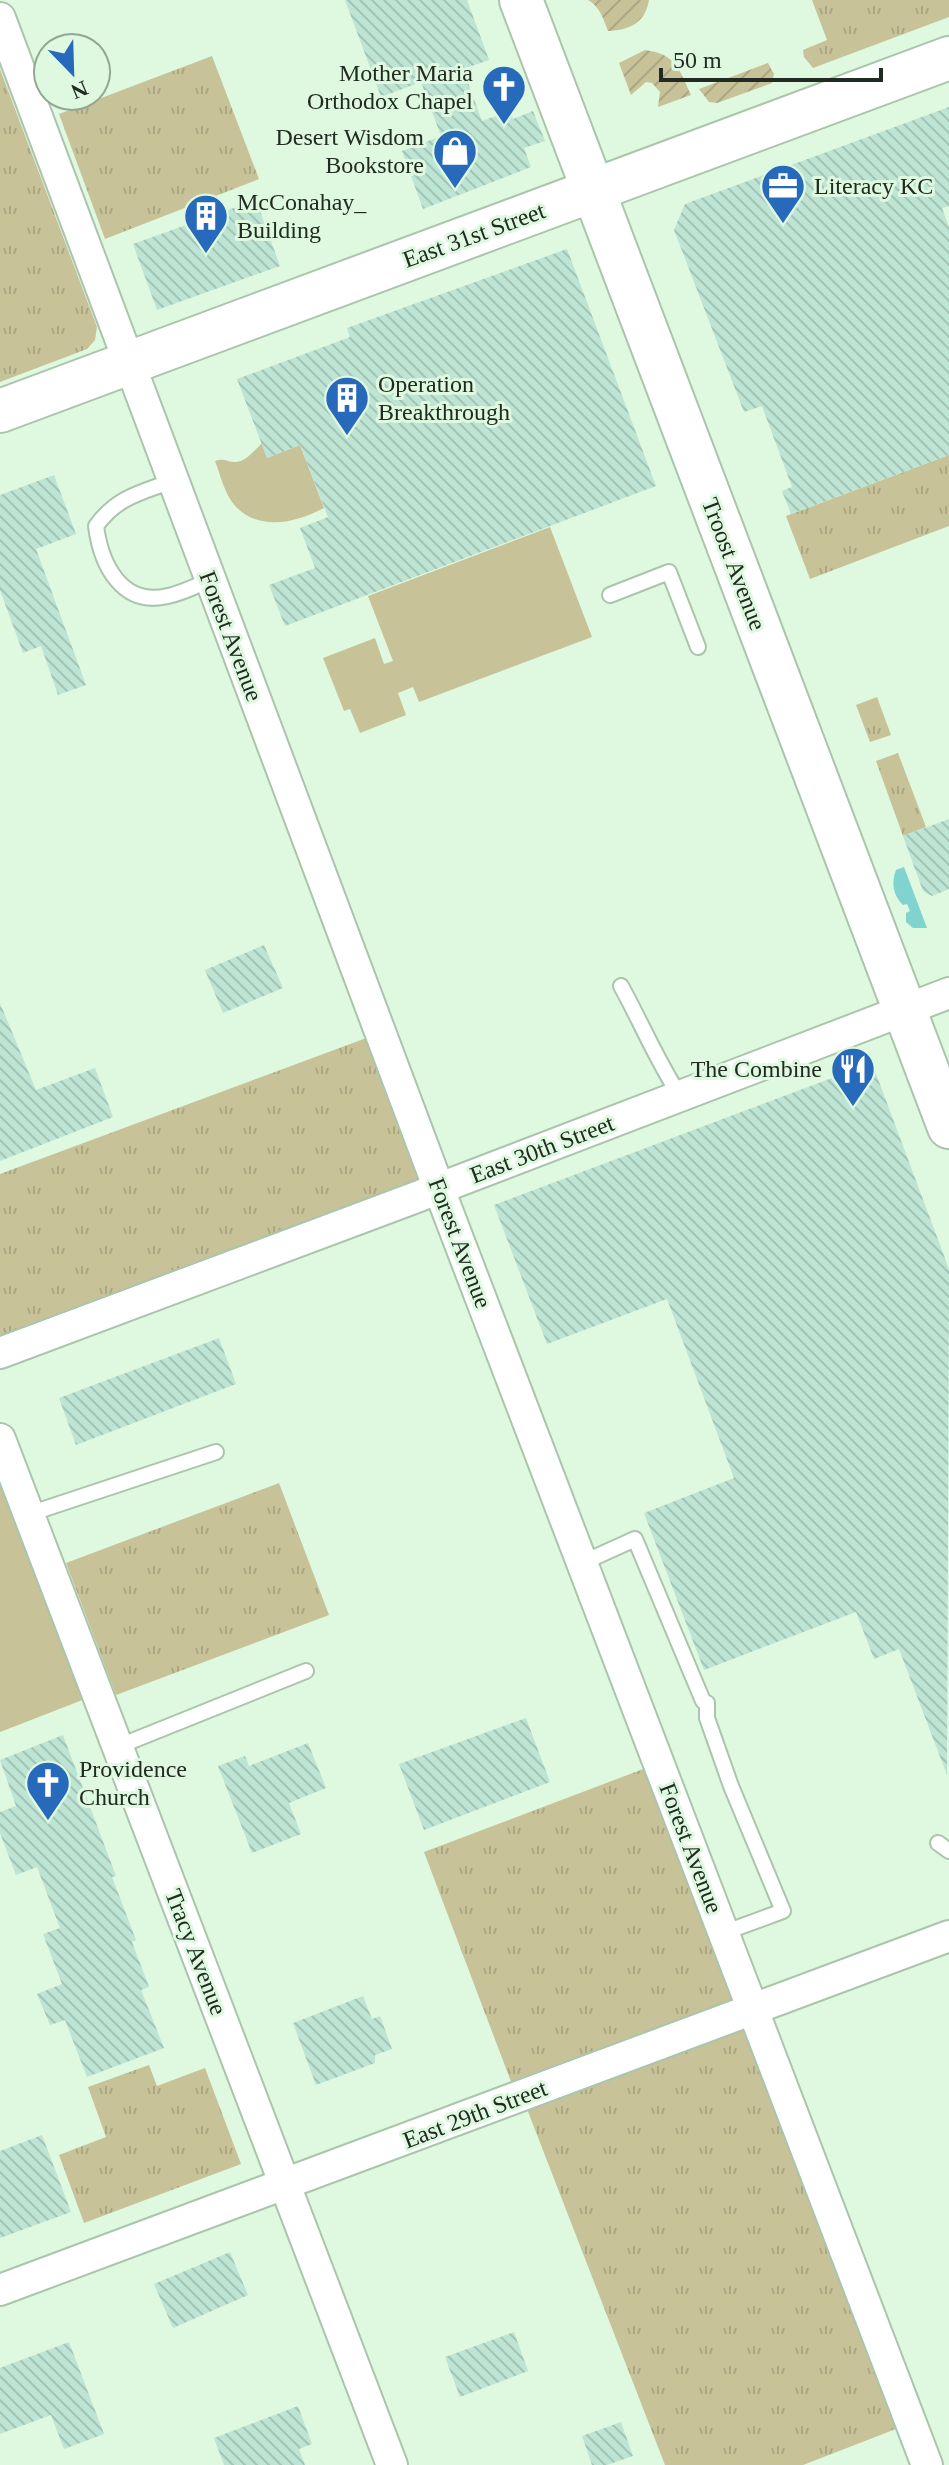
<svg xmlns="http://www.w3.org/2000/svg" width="949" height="2465" viewBox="0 0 949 2465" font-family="'Times New Roman',serif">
	<defs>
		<pattern id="grass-tufts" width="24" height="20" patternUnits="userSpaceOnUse" patternTransform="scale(2)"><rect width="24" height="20" fill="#c7c298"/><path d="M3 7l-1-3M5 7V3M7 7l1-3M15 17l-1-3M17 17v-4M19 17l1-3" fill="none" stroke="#aba783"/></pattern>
		<pattern id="garden-furrows" width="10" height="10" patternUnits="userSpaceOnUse" patternTransform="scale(2)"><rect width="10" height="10" fill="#c7c298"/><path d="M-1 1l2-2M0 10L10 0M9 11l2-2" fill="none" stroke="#aba783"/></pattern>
		<pattern id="building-back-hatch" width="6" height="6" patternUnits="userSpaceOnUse" patternTransform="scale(2)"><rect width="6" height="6" fill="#bee4d4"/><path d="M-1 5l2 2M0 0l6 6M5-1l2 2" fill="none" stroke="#a3c4b6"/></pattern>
	</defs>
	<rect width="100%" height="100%" fill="#def9df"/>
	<!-- grass -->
	<g fill="url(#grass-tufts)">
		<polygon points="812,0 949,0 949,17 813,68 804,57 803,50 827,40"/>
		<polygon points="212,56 259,179 105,239 59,114"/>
		<polygon points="0,69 97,327 95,340 87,349 0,382"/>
		<polygon points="949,455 949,526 810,579 786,516"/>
		<polygon points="877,697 891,735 870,742 856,705"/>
		<polygon points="898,753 926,827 903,836 876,761"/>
		<polygon points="369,1037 422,1180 0,1337 0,1174"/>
		<polygon points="279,1483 329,1615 116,1695 66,1563"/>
		<polygon points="646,1768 734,2004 513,2087 424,1852"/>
		<polygon points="747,2028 901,2427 803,2465 665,2465 527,2109"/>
		<polygon points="149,2065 157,2086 205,2068 241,2164 84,2223 59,2155 106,2137 88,2087"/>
	</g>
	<!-- park -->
	<g fill="#c7c298">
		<path d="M262 443 267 458 300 445 324 508C296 523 255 533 232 502 224 491 220 474 215 461 224 458 225 461 234 462 245 463 255 450 262 443Z"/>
		<polygon points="550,527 592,637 419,702 413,687 398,693 406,715 360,733 350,709 344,711 323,658 375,638 384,664 393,661 368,596"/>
		<polygon points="0,1475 85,1699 0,1732"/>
	</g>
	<!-- garden -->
	<g fill="url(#garden-furrows)">
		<path d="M588 0H649C645 23 630 30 608 31 603 18 600 7 588 0Z"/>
		<path d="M645 50C676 54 679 69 691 95L658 107 660 92 652 83 646 82 631 95 619 63Z"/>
		<polygon points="768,63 774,74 772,83 717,103 709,102 699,89"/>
	</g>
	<!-- water -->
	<path fill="#80d3ce" d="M904 867 927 928H913L906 922V913L910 911 907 904 903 905C893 895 891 883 896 870Z"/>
	<!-- building -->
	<g fill="url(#building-back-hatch)">
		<polygon points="345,0 467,0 489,60 463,69 482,121 510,111 513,119 533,111 545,141 524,148 531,167 423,209 402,151 441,136 421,82 381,97"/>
		<polygon points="949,107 949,206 942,208 949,227 949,455 791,514 782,491 792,487 762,406 744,412 674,230 685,204"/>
		<polygon points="256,200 280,266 157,310 133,244"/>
		<polygon points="567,249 656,486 285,626 269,585 315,568 300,528 328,517 300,445 267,458 237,379 350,337 347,328"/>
		<polygon points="54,475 76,534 36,549 86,685 58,695 41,646 23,653 0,590 0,495"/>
		<polygon points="949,819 949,889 932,896 923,891 903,836"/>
		<polygon points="264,945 283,988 223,1013 205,970"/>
		<polygon points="0,1003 36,1090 95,1068 113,1117 0,1161"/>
		<polygon points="872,1063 949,1269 947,1775 899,1649 874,1659 856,1612 704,1670 644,1513 734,1478 667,1299 547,1344 494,1205"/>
		<polygon points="219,1338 236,1384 76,1445 59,1398"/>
		<polygon points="526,1718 550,1782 424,1830 399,1764"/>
		<polygon points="63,1735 116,1876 112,1877 136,1940 132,1942 149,1987 141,1990 164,2048 87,2077 65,2020 50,2025 37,1994 62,1984 43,1934 60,1928 37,1867 16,1875 0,1833 0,1812 16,1806 0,1760"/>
		<polygon points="308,1743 326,1788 289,1803 301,1834 252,1853 218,1766 245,1756 249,1766"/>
		<polygon points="363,1996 372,2019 380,2016 392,2049 375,2055 375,2063 316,2085 293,2023"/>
		<polygon points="42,2135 71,2212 0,2238 0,2151"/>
		<polygon points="230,2252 248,2295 173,2328 154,2284"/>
		<polygon points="514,2332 528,2371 460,2397 445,2357"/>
		<polygon points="69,2342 104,2434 64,2449 51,2415 0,2434 0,2368"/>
		<polygon points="298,2406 312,2444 299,2449 305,2465 224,2465 214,2438"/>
		<polygon points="621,2422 633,2456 607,2465 592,2465 582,2436"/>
	</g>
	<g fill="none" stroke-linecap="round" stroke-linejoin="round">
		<!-- lane casing -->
		<g stroke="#abc5ac" stroke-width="18">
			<g id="lane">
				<path d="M172 481C140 493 117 497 96 526 101 565 122 607 168 596 182 593 196 586 210 580"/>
				<polyline points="610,595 669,572 698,647"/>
				<path d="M621 986C641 1022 657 1061 680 1096"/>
				<polyline points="29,1514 216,1452"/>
				<polyline points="582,1563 635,1539 703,1701 707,1703 707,1718 731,1786 783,1911 723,1933"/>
				<polyline points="117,1747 306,1671"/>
				<polyline points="938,1843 949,1851"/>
			</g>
		</g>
		<!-- street casing -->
		<g stroke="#abc5ac" stroke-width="34">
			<g id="street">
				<polyline points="0,18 439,1189 927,2465"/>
				<polyline points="0,1353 414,1198 949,993"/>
				<polyline points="0,1439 392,2465"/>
				<polyline points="0,2290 949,1936"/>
			</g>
		</g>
		<!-- secondary casing -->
		<g stroke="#abc5ac" stroke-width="46">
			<g id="secondary">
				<polyline points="521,0 949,1127"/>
				<polyline points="0,411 949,58"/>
			</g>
		</g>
		<!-- lane -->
		<use href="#lane" stroke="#fff" stroke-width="14"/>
		<!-- street -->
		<use href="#street" stroke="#fff" stroke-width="30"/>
		<!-- secondary -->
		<use href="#secondary" stroke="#fff" stroke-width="42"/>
	</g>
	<!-- icons -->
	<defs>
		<g id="church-pin" transform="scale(2.3)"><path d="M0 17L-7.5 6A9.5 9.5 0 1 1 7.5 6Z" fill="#2769ba" stroke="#def9df"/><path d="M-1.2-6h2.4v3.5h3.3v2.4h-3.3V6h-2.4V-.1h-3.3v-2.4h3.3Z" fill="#fff"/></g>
		<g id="shop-pin" transform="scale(2.3)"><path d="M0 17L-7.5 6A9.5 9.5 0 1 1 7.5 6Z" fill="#2769ba" stroke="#def9df"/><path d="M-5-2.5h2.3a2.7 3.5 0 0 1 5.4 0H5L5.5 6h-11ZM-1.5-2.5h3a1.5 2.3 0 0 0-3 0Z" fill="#fff"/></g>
		<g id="office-pin" transform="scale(2.3)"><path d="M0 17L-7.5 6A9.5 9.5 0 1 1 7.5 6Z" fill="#2769ba" stroke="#def9df"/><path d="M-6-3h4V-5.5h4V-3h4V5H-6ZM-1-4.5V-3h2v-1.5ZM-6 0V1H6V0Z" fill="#fff"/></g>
		<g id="building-pin" transform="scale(2.3)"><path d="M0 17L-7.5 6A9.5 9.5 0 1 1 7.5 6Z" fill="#2769ba" stroke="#def9df"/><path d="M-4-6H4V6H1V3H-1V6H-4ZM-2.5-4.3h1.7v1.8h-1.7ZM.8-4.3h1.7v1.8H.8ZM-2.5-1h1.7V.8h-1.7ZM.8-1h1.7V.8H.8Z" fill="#fff"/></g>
		<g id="restaurant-pin" transform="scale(2.3)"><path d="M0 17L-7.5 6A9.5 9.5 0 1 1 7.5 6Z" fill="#2769ba" stroke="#def9df"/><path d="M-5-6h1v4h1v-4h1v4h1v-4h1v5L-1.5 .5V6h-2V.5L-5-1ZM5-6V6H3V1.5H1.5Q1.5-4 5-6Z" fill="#fff"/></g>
	</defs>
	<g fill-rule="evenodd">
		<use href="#church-pin" x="504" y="87"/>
		<use href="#shop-pin" x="455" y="151"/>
		<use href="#office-pin" x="783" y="186"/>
		<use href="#building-pin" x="206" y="216"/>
		<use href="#building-pin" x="347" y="398"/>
		<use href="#restaurant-pin" x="853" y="1069"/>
		<use href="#church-pin" x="48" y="1783"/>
	</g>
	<g text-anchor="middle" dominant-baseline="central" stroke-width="6" stroke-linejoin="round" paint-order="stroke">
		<!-- poi labels -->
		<g font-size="24" fill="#212b22" stroke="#def9df" text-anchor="start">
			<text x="473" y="73" text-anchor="end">Mother Maria<tspan x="473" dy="28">Orthodox Chapel</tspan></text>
			<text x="424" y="137" text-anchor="end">Desert Wisdom<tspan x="424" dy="28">Bookstore</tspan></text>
			<text x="814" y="186">Literacy KC</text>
			<text x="237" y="202">McConahay_<tspan x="237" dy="28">Building</tspan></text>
			<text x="378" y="384">Operation<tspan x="378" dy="28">Breakthrough</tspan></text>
			<text x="822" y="1069" text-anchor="end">The Combine</text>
			<text x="79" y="1769">Providence<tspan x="79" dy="28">Church</tspan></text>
		</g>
		<!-- street labels -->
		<g font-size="24" fill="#212b22" stroke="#def9df">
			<text transform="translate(474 235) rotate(-20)">East 31st Street</text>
			<text transform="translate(734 564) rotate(69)">Troost Avenue</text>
			<text transform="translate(231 636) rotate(69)">Forest Avenue</text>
			<text transform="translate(542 1149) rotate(-21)">East 30th Street</text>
			<text transform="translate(460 1243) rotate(69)">Forest Avenue</text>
			<text transform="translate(691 1848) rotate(69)">Forest Avenue</text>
			<text transform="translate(196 1952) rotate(69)">Tracy Avenue</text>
			<text transform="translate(475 2114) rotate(-21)">East 29th Street</text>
		</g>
	</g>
	<!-- north arrow -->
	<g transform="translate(72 72) rotate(157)"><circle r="38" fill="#def9df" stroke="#92a793" stroke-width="2"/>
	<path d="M0-6L14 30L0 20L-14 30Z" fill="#2769ba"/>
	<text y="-12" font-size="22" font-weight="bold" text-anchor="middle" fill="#212b22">N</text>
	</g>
	<!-- scale -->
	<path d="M661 68v12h220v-12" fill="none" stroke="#212b22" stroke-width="4"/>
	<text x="673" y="68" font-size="24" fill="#212b22" stroke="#def9df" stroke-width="6" paint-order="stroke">50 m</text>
</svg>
